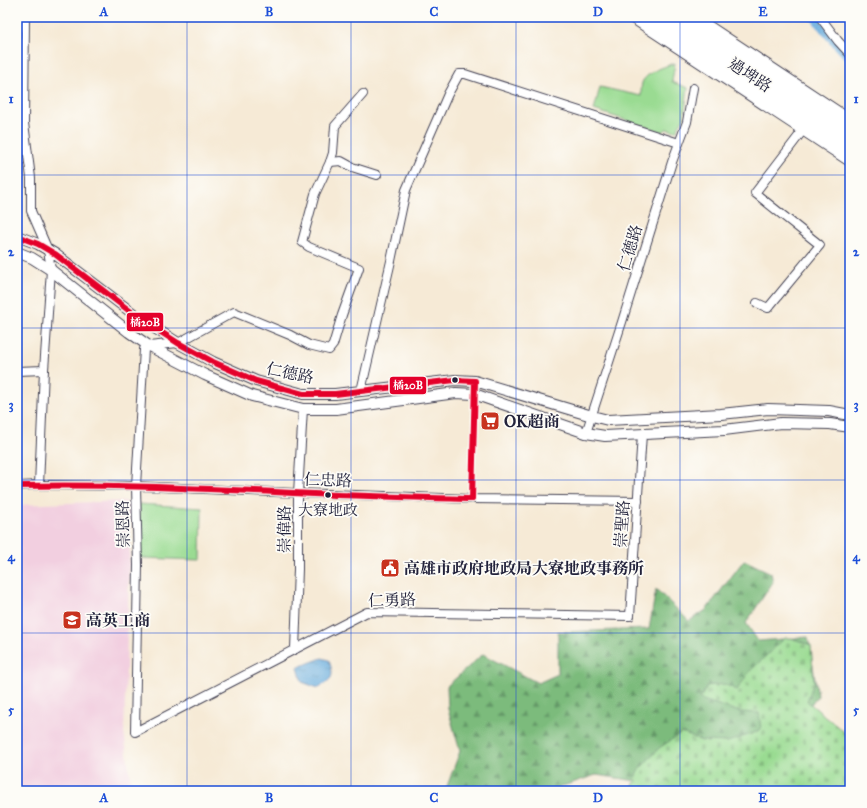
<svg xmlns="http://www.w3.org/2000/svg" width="867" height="808" viewBox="0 0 867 808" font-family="'IM FELL Great Primer','Noto Serif TC',serif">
	<defs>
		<pattern id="forest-firs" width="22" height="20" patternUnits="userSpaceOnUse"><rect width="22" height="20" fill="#7bbb7c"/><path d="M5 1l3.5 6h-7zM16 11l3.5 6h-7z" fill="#649867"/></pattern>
		<pattern id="cemetery-stones" width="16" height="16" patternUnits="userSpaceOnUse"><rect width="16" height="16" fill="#9adb92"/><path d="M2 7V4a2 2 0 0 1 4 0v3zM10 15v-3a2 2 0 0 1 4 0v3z" fill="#84bc7f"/></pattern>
		<pattern id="water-ripples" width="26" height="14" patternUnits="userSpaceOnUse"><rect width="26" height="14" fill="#67acdd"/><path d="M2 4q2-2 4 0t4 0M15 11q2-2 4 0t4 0" fill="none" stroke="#548cb4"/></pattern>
	</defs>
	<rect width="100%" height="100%" fill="#fdfcf7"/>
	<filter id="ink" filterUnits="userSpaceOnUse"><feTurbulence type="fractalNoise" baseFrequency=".025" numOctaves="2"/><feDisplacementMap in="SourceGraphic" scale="8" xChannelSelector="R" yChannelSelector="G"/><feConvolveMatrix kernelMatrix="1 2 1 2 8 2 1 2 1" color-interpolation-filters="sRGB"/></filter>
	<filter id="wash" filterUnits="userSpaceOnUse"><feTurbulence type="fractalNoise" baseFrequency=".012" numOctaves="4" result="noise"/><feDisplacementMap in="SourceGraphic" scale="16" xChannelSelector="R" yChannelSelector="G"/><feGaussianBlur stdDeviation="0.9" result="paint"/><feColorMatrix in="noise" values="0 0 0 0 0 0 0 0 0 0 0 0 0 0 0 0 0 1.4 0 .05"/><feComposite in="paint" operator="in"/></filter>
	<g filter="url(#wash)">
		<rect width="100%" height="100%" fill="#f6ead6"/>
		<!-- built -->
		<polygon fill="#f2cfe0" points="125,501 131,507 124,732 131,783 117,791 17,791 17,505"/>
		<!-- forest -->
		<polygon fill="url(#forest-firs)" stroke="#4e6e5c" points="744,560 771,573 773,582 746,623 758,641 808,637 818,696 794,723 651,783 596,775 560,787 557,791 457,791 446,789 460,751 448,709 447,686 483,654 538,683 558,674 558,632 649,629 656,589 689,621 706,610"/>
		<!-- cemetery -->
		<polygon fill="url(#cemetery-stones)" stroke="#5e7e66" points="785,638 791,638 811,645 814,682 807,701 844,732 850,733 850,791 629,791 633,787 637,772 659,748 682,733 702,741 728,742 754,733 761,729 759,713 740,712 700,699 707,686 724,684 737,690 750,671"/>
		<!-- park -->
		<g fill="#9adb92" stroke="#5e7e66">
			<path d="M675 63 672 82 688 88 684 118 676 131 666 129 663 132 594 110 600 87 641 96C641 92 641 87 642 83 645 73 665 66 675 63Z"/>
			<polygon points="139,504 202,508 201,560 140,558"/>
		</g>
		<!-- water -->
		<path fill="url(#water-ripples)" stroke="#44678c" d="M322 658 329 660C334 677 334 678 318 688L302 682 298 667Z"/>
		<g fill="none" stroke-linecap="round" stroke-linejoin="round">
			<!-- canal -->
			<polyline stroke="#67acdd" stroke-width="8" points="814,17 829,36 850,59"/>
		</g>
	</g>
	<g filter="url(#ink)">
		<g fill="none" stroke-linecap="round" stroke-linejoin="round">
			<!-- minor casing -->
			<g stroke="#424052" stroke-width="10">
				<g id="minor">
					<polyline points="25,17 24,123 31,178 31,211 48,250 51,270 44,370 39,485"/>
					<polyline points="820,17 838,41 850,54"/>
					<polyline points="363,94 335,126 333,153 330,162 315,194 302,242 309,247 359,268 342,315 333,345 329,350 309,345 290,335 234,312 178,343 149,346 144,349 136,486 138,565 135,732 367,612 630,616 642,434"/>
					<polyline points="330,162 341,161 352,167 377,175"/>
					<polyline points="757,303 768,308 820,245 755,193 804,129"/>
					<polyline points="17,371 44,370"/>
					<polyline points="361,391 391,261 406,190 448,94 459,74 465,74 679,143"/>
					<polyline points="586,433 622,322 672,162 687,122 693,88"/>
					<polyline points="17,486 39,485 136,486 298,493 472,499 638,501"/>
					<polyline points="295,649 298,569 298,493 303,409"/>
				</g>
			</g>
			<!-- tertiary casing -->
			<g stroke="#424052" stroke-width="12">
				<g id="tertiary">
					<polyline points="17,236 38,244 55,254 139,318 178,343 213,362 256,381 303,394 335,394 455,380 475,381 592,416 608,420 721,414 768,409 829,411 850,415"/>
					<polyline points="17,252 32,258 51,270 129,332 149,346 205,375 252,396 303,409 336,409 456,393 474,394 586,433 605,436 724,430 781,423 830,424 850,427"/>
				</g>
			</g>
			<!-- secondary casing -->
			<g stroke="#424052" stroke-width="14">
				<g id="secondary">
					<polyline points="633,17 850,160"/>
					<polyline points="693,17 850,121"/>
				</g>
			</g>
			<!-- trunk casing -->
			<g stroke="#424052" stroke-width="16">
				<g id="trunk">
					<polyline points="651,17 850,148"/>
					<polyline points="675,17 850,133"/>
				</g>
			</g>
			<!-- minor -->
			<use href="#minor" stroke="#fff" stroke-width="8"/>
			<!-- tertiary -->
			<use href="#tertiary" stroke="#fff" stroke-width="10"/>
			<!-- secondary -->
			<use href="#secondary" stroke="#fff" stroke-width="12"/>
			<!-- trunk -->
			<use href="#trunk" stroke="#fff" stroke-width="14"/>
			<!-- bus-1 casing -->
			<g stroke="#fdfcf7" stroke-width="9">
				<g id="bus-1">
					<polyline points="17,236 38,244 55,254 139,318 178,343 213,362 256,381 303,394 335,394 455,380 475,381 472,499"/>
					<path d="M17 486C103 484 189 488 275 492 341 496 406 497 472 499"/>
				</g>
			</g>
			<!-- bus-1 -->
			<use href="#bus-1" stroke="#e4002b" stroke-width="6"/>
		</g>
	</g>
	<!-- grid -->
	<path fill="none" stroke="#1d4ed8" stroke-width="1" stroke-opacity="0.55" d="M187 17V791M351 17V791M516 17V791M680 17V791M17 175H850M17 328H850M17 480H850M17 633H850"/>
	<!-- icons -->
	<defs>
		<g id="supermarket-square" transform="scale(1)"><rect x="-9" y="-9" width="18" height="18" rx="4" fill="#c8321e" stroke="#fdfcf7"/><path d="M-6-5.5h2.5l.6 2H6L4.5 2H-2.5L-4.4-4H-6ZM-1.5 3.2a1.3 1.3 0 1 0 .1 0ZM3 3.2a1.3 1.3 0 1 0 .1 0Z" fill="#fff"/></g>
		<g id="civic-square" transform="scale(1)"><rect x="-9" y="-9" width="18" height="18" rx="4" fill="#c8321e" stroke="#fdfcf7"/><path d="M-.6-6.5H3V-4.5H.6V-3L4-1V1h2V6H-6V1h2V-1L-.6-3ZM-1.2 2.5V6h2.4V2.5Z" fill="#fff"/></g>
		<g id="school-square" transform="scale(1)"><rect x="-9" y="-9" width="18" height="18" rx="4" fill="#c8321e" stroke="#fdfcf7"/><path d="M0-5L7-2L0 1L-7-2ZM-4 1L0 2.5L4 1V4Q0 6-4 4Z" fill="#fff"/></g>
	</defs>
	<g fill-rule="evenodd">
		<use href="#supermarket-square" x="490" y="421"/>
		<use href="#civic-square" x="390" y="568"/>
		<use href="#school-square" x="72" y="620"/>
	</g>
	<!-- markers -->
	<g fill="#22223b" stroke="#fdfcf7" stroke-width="1.5">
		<circle cx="455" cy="380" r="3.5"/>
		<circle cx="328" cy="495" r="3.5"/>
	</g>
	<g text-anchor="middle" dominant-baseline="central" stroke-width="3.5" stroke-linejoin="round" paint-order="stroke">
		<!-- bus labels -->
		<g font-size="15" fill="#22223b" stroke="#fdfcf7">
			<text x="328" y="510">大寮地政</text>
		</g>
		<!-- street labels -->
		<g font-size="16" fill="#22223b" stroke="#fdfcf7">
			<text transform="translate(750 75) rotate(33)">過埤路</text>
			<text transform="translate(630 248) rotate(-73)">仁德路</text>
			<text transform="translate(290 373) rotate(12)">仁德路</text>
			<text transform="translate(328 480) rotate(2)">仁忠路</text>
			<text transform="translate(123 524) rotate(-92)">崇恩路</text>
			<text transform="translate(622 524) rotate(-86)">崇聖路</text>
			<text transform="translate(284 529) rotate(-90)">崇偉路</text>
			<text transform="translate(392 600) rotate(-2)">仁勇路</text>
		</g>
		<!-- poi labels -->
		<g font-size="16" font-weight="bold" fill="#22223b" stroke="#fdfcf7" text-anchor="start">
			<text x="504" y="421">OK超商</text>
			<text x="404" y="568">高雄市政府地政局大寮地政事務所</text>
			<text x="86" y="620">高英工商</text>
		</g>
	</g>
	<g stroke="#fdfcf7" stroke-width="1.5">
		<rect x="126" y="312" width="38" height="20" rx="4" fill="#e4002b"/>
		<rect x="389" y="376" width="38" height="19" rx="4" fill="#e4002b"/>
	</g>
	<g font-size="11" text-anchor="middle" font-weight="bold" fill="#fff">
		<text x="145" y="326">橘20B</text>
		<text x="408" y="389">橘20B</text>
	</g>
	<!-- margin -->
	<rect width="867" height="808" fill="none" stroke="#fdfcf7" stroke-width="44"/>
	<rect x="22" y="22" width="823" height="764" fill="none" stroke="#1d4ed8" stroke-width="1.5"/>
	<g font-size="13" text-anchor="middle" font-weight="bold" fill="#1d4ed8">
		<text x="104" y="16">A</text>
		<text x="269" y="16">B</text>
		<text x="434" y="16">C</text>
		<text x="598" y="16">D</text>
		<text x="763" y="16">E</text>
		<text x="11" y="103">1</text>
		<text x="856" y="103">1</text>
		<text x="11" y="256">2</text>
		<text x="856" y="256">2</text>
		<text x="11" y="409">3</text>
		<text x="856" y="409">3</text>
		<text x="11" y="561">4</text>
		<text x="856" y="561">4</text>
		<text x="11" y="714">5</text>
		<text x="856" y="714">5</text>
		<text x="104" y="802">A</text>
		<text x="269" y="802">B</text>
		<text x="434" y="802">C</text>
		<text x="598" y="802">D</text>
		<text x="763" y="802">E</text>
	</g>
</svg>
